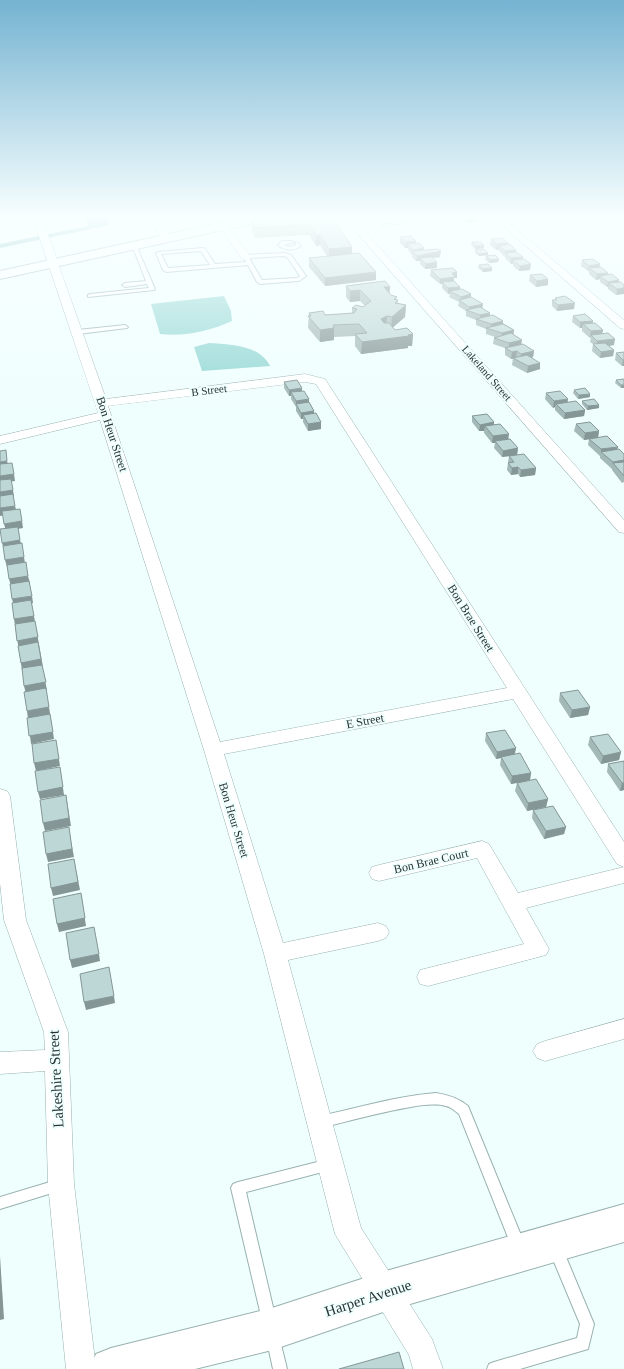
<svg xmlns="http://www.w3.org/2000/svg" width="624" height="1369" viewBox="0 0 624 1369" font-family="'Times New Roman',serif">
	<rect width="100%" height="100%" fill="#effffe"/>
	<!-- green -->
	<g fill="#94d8d5">
		<path d="M224 296 231 311 232 321C209 331 185 337 160 334L151 304Z"/>
		<path d="M209 343C229 344 260 345 270 366L202 371 194 347Z"/>
	</g>
	<!-- water -->
	<polygon fill="#66b2af" points="85,218 107,218 110,225 0,248 0,244 88,226"/>
	<g fill="none" stroke-linecap="round" stroke-linejoin="round">
		<!-- lane casing -->
		<g stroke="#98b1b0" stroke-width="2">
			<g id="lane">
				<polygon points="414,218 418,218 420,220 385,226 383,225 414,219"/>
				<path d="M282 241H292L294 242 283 245 290 247 296 245 295 243 297 242 301 246C294 251 285 251 278 245Z"/>
				<polygon points="134,244 136,245 155,289 154,290 88,297 88,295 90,294 149,288 147,284 125,287 122,285 125,283 146,281 132,245"/>
				<path d="M203 248 205 249 215 264 246 262 243 257 246 255 285 253 291 255 306 276 299 281 260 284 257 282 248 265 166 272 163 270 156 253 158 252ZM201 251 210 265 168 268 161 254ZM283 256 287 257 300 276 298 278 262 280 249 258Z"/>
				<polygon points="125,325 128,327 127,328 78,334 75,332 78,330"/>
				<path d="M436 1093C449 1095 458 1098 468 1106L525 1245 523 1250 518 1252 513 1250 459 1114C455 1111 451 1107 446 1106 435 1103 422 1105 411 1107 380 1112 350 1121 320 1128L316 1126 314 1122 316 1118 320 1116C358 1108 396 1096 436 1093Z"/>
				<polygon points="329,1159 334,1161 335,1165 334,1169 246,1192 276,1320 274,1325 269,1327 264,1325 262,1320 231,1188 233,1184 238,1182"/>
				<polygon points="60,1179 65,1181 67,1185 65,1189 0,1209 0,1197"/>
				<polygon points="556,1243 561,1245 594,1324 588,1349 520,1369 487,1369 489,1364 494,1362 577,1338 580,1324 549,1250 551,1245"/>
				<polygon points="273,1330 278,1332 287,1369 273,1369 266,1337 268,1332"/>
			</g>
		</g>
		<!-- street casing -->
		<g stroke="#98b1b0" stroke-width="1">
			<g id="street">
				<path d="M33 218H42L106 399 305 374 325 379 624 842V867L617 864 513 699 224 754 283 943 378 923 386 926 389 932 386 938 378 941 288 960 361 1228 432 1339 443 1369H413L409 1355 335 1234 264 954 204 750 100 420 0 444V436L98 413ZM305 382 316 384 507 688 220 742 108 406Z"/>
				<polygon points="150,218 158,218 170,238 168,240 162,240"/>
				<polygon points="344,218 353,218 624,520 624,533 619,532"/>
				<polygon points="494,218 503,218 624,320 624,329 620,328"/>
				<polygon points="220,223 226,223 251,257 250,259 242,259 218,225"/>
				<polygon points="0,789 7,791 10,796 26,920 68,1032 74,1184 96,1369 66,1369 48,1184 45,1071 0,1074 0,1052 45,1050 44,1032 4,920 0,883"/>
				<polygon points="482,841 489,844 518,893 624,867 624,883 526,908 549,949 546,955 428,986 420,984 417,977 420,970 524,944 477,858 379,881 372,879 369,873 372,867 379,865"/>
				<polygon points="624,1019 624,1039 545,1061 537,1058 533,1051 537,1044 545,1041"/>
			</g>
		</g>
		<!-- secondary casing -->
		<g stroke="#98b1b0" stroke-width="2">
			<g id="secondary">
				<polygon points="242,218 266,218 259,222 0,279 0,271"/>
				<polygon points="624,1204 624,1242 386,1311 272,1350 195,1369 90,1369 96,1354 111,1348 272,1308 386,1271"/>
			</g>
		</g>
		<!-- lane -->
		<use href="#lane" fill="#fff" fill-rule="evenodd"/>
		<!-- street -->
		<use href="#street" fill="#fff" fill-rule="evenodd"/>
		<!-- secondary -->
		<use href="#secondary" fill="#fff" fill-rule="evenodd"/>
	</g>
	<!-- wall -->
	<g fill="#a3b9b8">
		<polygon points="333,218 352,247 352,253 376,280 325,286 309,267 309,258 327,256 320,245 316,246 309,235 255,238 252,231 251,221"/>
		<polygon points="462,218 478,218 477,222 467,223 462,219"/>
		<polygon points="400,237 416,243 424,248 424,250 440,257 433,258 437,268 425,269 420,264 420,261 416,261 412,257 412,255 408,250 408,248 405,248 400,243"/>
		<polygon points="491,239 508,243 508,245 516,252 530,270 519,271 513,266 513,264 511,264 505,258 505,257 499,251 499,250 496,250 490,245"/>
		<polygon points="472,242 484,248 475,249 471,245"/>
		<polygon points="475,250 488,255 479,256 475,253"/>
		<polygon points="486,256 498,262 489,263 485,259"/>
		<polygon points="582,260 600,264 599,267 608,275 619,280 616,295 608,289 608,287 607,287 600,282 600,279 596,280 589,274 589,271 588,271 581,266"/>
		<polygon points="479,265 492,268 492,271 483,272 478,268"/>
		<polygon points="431,270 457,278 454,278 454,281 460,287 460,289 471,294 471,297 482,308 490,313 490,315 514,330 513,335 521,344 534,351 533,357 532,357 540,369 527,373 512,365 513,358 516,358 511,359 505,355 505,348 493,344 494,338 495,337 486,334 486,329 476,325 476,320 466,316 466,311 458,306 459,302 449,297 450,294 448,294 442,288 442,284 440,284 430,276"/>
		<polygon points="530,275 548,285 536,287 529,281"/>
		<polygon points="346,286 390,287 389,294 398,300 398,303 406,305 405,317 393,327 395,330 413,334 412,346 408,346 408,348 361,354 355,346 355,336 334,337 334,340 320,342 308,328 309,313 325,315 352,313 352,308 363,307 365,306 360,301 350,302 346,297"/>
		<polygon points="555,298 574,309 557,311 552,306 552,300 555,300"/>
		<polygon points="573,316 593,321 592,323 614,345 609,346 614,350 613,356 600,358 592,351 593,344 590,342 591,337 590,338 582,331 582,328 580,328 572,322"/>
		<polygon points="624,352 624,366 622,366 615,360 616,353"/>
		<polygon points="624,379 624,388 621,388 615,383 616,380"/>
		<polygon points="284,382 302,391 309,399 309,402 314,411 314,414 321,422 321,429 308,431 303,422 303,419 301,419 296,411 296,407 291,399 291,396 289,396 284,388"/>
		<polygon points="574,390 590,394 590,397 578,399 573,393"/>
		<polygon points="546,393 585,410 584,416 564,419 555,410 555,407 553,408 545,399"/>
		<polygon points="582,401 599,405 599,408 587,410 582,404"/>
		<polygon points="472,416 494,422 494,425 518,448 517,455 536,468 535,475 520,477 518,474 511,475 507,470 509,456 502,457 494,448 495,443 492,443 484,433 484,431 479,431 472,422"/>
		<polygon points="576,424 599,431 598,437 624,454 624,482 622,483 612,470 612,469 600,458 600,456 588,445 589,439 584,440 574,431"/>
		<polygon points="560,693 590,707 588,715 570,718 559,701"/>
		<polygon points="486,733 516,748 515,754 531,773 530,780 548,799 546,807 527,811 515,791 517,783 511,784 500,765 501,758 496,759 485,741"/>
		<polygon points="590,737 621,752 619,760 601,764 588,745"/>
		<polygon points="624,761 624,790 620,791 607,772 608,764"/>
		<polygon points="533,810 566,827 564,834 544,839 532,818"/>
	</g>
	<!-- shaded-wall -->
	<g fill="#849696">
		<polygon points="57,218 71,218 58,219"/>
		<polygon points="370,218 395,218 370,220"/>
		<polygon points="468,218 478,218 477,222 467,223"/>
		<polygon points="316,235 320,235 320,245 316,246"/>
		<polygon points="416,241 416,247 408,244 408,248 405,248 405,242"/>
		<polygon points="508,243 507,249 499,246 499,250 496,250 497,244"/>
		<polygon points="484,245 484,248 475,249 475,246"/>
		<polygon points="352,247 352,257 329,259 329,249"/>
		<polygon points="424,248 424,254 413,252 413,250"/>
		<polygon points="516,250 516,255 505,253 505,257 505,251"/>
		<polygon points="441,251 440,257 422,260 420,258 420,261 416,261 417,256"/>
		<polygon points="488,253 488,255 479,256 479,254"/>
		<polygon points="523,257 522,263 513,260 513,264 511,264 511,258"/>
		<polygon points="499,259 498,262 489,263 490,260"/>
		<polygon points="437,262 437,268 425,269 426,264"/>
		<polygon points="531,264 530,270 519,271 520,266"/>
		<polygon points="600,264 599,270 589,268 589,271 588,271 589,266"/>
		<polygon points="492,268 492,271 483,272 483,269"/>
		<polygon points="376,272 376,280 325,286 325,278"/>
		<polygon points="457,272 457,278 454,278 454,283 442,282 442,284 440,284 440,279 452,273"/>
		<polygon points="608,273 607,278 600,276 600,279 596,280 597,274"/>
		<polygon points="548,279 548,285 536,287 537,281"/>
		<polygon points="619,280 618,286 609,283 609,287 607,287 608,282"/>
		<polygon points="384,287 390,287 389,298"/>
		<polygon points="460,287 459,293 450,291 450,294 448,294 448,288"/>
		<polygon points="624,288 624,294 616,295 617,289"/>
		<polygon points="360,290 360,301 350,302 350,291"/>
		<polygon points="471,294 471,300 461,301 461,297"/>
		<polygon points="575,303 574,309 557,311 558,305"/>
		<polygon points="483,304 482,310 469,311 469,307"/>
		<polygon points="406,305 405,317 391,329 392,317"/>
		<polygon points="490,313 490,319 480,320 480,315"/>
		<polygon points="387,316 386,328 381,319"/>
		<polygon points="503,321 503,327 490,330 491,324"/>
		<polygon points="593,321 592,327 583,324 582,328 580,328 580,322"/>
		<polygon points="334,328 334,340 320,342 320,330"/>
		<polygon points="514,330 513,336 501,339 502,333"/>
		<polygon points="603,330 602,336 591,335 591,337 590,338 591,331"/>
		<polygon points="413,334 412,346 408,346 408,348 361,354 362,342"/>
		<polygon points="615,339 614,345 596,347 597,341"/>
		<polygon points="522,340 521,346 509,349 509,343"/>
		<polygon points="614,350 613,356 600,358 601,352"/>
		<polygon points="517,351 516,358 511,359 512,352"/>
		<polygon points="534,351 533,357 521,360 521,354"/>
		<polygon points="623,360 624,360 624,366 622,366"/>
		<polygon points="540,363 540,369 527,373 528,366"/>
		<rect x="621" y="385" width="3" height="3"/>
		<polygon points="302,388 302,394 291,392 291,396 289,396 289,390"/>
		<polygon points="590,394 590,397 578,399 579,395"/>
		<polygon points="309,399 309,406 296,404 296,407 296,401"/>
		<polygon points="568,399 567,406 556,404 555,407 553,408 554,401"/>
		<polygon points="599,405 599,408 587,410 588,406"/>
		<polygon points="585,410 584,416 564,419 565,413"/>
		<polygon points="314,411 314,417 303,415 303,419 301,419 301,413"/>
		<polygon points="321,422 321,429 308,431 308,424"/>
		<polygon points="494,422 494,429 485,426 484,431 479,431 480,425"/>
		<polygon points="599,431 598,438 584,440 585,433"/>
		<polygon points="509,434 508,441 495,441 495,443 492,443 493,436"/>
		<polygon points="618,447 616,453 601,452 601,449"/>
		<polygon points="518,448 517,455 502,457 503,451"/>
		<polygon points="624,460 624,467 613,463 612,469 613,462"/>
		<polygon points="7,461 9,468 0,469 0,462"/>
		<polygon points="518,467 518,474 511,475 512,468"/>
		<polygon points="536,468 535,475 520,477 521,470"/>
		<polygon points="14,474 15,481 0,483 0,476"/>
		<polygon points="13,490 14,497 0,499 0,492"/>
		<polygon points="15,506 17,513 0,516 0,508"/>
		<polygon points="22,521 23,528 6,531 4,524"/>
		<polygon points="20,540 22,547 4,550 2,543"/>
		<polygon points="24,557 25,564 7,567 5,560"/>
		<polygon points="28,576 30,583 11,586 9,579"/>
		<polygon points="32,596 33,603 14,606 12,599"/>
		<polygon points="34,616 43,667 22,670 14,619"/>
		<polygon points="42,665 47,690 26,694 24,686"/>
		<polygon points="49,707 54,739 31,744 27,711"/>
		<polygon points="590,707 588,715 570,718 572,710"/>
		<polygon points="56,740 60,766 36,771 34,763"/>
		<polygon points="516,748 514,756 501,757 501,758 496,759 497,752"/>
		<polygon points="621,752 619,760 601,764 603,756"/>
		<polygon points="60,767 64,795 40,799 38,792"/>
		<polygon points="531,773 530,780 511,784 512,776"/>
		<polygon points="622,783 624,783 624,790 620,791"/>
		<polygon points="66,795 71,826 45,831 43,823"/>
		<polygon points="548,799 546,807 527,811 528,803"/>
		<polygon points="566,827 564,834 544,839 546,831"/>
		<polygon points="70,835 74,857 48,862 46,854"/>
		<polygon points="74,859 80,890 53,896 51,888"/>
		<polygon points="81,893 86,926 59,932 57,924"/>
		<polygon points="99,954 100,961 72,968 70,960"/>
		<polygon points="114,996 115,1003 86,1010 84,1002"/>
		<polygon points="0,1256 4,1319 0,1320"/>
	</g>
	<!-- building -->
	<g fill="#bdd7d6" stroke="#849696">
		<polygon points="287,218 333,218 352,247 329,249 320,235 316,235 309,225 255,228 251,221"/>
		<polygon points="411,236 416,241 405,242 400,237"/>
		<polygon points="502,238 508,243 497,244 491,239"/>
		<polygon points="472,242 480,242 484,245 475,246"/>
		<polygon points="419,243 424,248 413,250 408,244"/>
		<polygon points="510,244 516,250 505,251 499,246"/>
		<polygon points="438,249 441,251 417,256 413,251"/>
		<polygon points="484,249 488,253 479,254 475,250"/>
		<polygon points="516,252 523,257 511,258 505,253"/>
		<polygon points="359,253 376,272 325,278 309,258"/>
		<polygon points="495,255 499,259 490,260 486,256"/>
		<polygon points="432,257 437,262 426,264 420,258"/>
		<polygon points="524,259 531,264 520,266 513,260"/>
		<polygon points="593,259 600,264 589,266 582,260"/>
		<polygon points="488,264 492,268 483,269 479,265"/>
		<polygon points="601,267 608,273 597,274 589,268"/>
		<polygon points="453,268 457,272 452,273 455,277 440,279 431,270"/>
		<polygon points="542,274 548,279 537,281 530,275"/>
		<polygon points="612,274 619,280 608,282 600,276"/>
		<polygon points="385,281 390,287 384,287 391,295 397,297 394,299 398,300 395,303 406,305 392,317 387,316 381,319 384,323 389,323 395,330 407,328 413,334 408,335 409,336 362,342 355,334 367,333 359,324 333,325 334,328 320,330 308,316 311,316 309,313 323,311 325,315 354,313 357,309 352,308 356,305 363,307 371,301 360,290 350,291 346,286"/>
		<polygon points="454,281 460,287 448,288 442,282"/>
		<polygon points="621,282 624,285 624,288 617,289 609,283"/>
		<polygon points="462,289 471,294 461,297 450,291"/>
		<polygon points="565,296 575,303 558,305 552,300 557,300 555,298"/>
		<polygon points="471,297 483,304 469,307 459,300"/>
		<polygon points="480,307 490,313 480,315 466,310"/>
		<polygon points="585,314 593,321 580,322 573,316"/>
		<polygon points="493,315 503,321 491,324 476,319"/>
		<polygon points="595,323 603,330 591,331 583,324"/>
		<polygon points="503,324 514,330 502,333 486,328"/>
		<polygon points="511,333 522,340 509,343 494,338"/>
		<polygon points="608,333 615,339 597,341 591,335"/>
		<polygon points="605,343 614,350 601,352 593,344"/>
		<polygon points="523,344 534,351 521,354 517,351 512,352 505,348"/>
		<polygon points="624,352 624,360 623,360 616,353"/>
		<polygon points="527,355 540,363 528,366 513,358"/>
		<polygon points="624,379 624,385 621,385 616,380"/>
		<polygon points="297,380 302,388 289,390 284,382"/>
		<polygon points="585,388 590,394 579,395 574,390"/>
		<polygon points="304,391 309,399 296,401 291,392"/>
		<polygon points="560,391 568,399 554,401 546,393"/>
		<polygon points="594,399 599,405 588,406 582,401"/>
		<polygon points="576,401 585,410 565,413 556,404"/>
		<polygon points="309,402 314,411 301,413 296,404"/>
		<polygon points="316,413 321,422 308,424 303,415"/>
		<polygon points="487,414 494,422 480,425 472,416"/>
		<polygon points="590,422 599,431 585,433 576,424"/>
		<polygon points="500,424 509,434 493,436 485,426"/>
		<polygon points="607,436 618,447 601,449 589,439"/>
		<polygon points="510,439 518,448 503,451 495,441"/>
		<polygon points="619,449 624,454 624,460 613,462 601,452"/>
		<polygon points="6,450 7,461 0,462 0,451"/>
		<polygon points="524,454 536,468 521,470 518,467 512,468 508,463 514,462 509,456"/>
		<polygon points="624,462 624,476 613,463"/>
		<polygon points="12,463 14,474 0,476 0,464"/>
		<polygon points="11,479 13,490 0,492 0,480"/>
		<polygon points="13,494 15,506 0,508 0,496"/>
		<polygon points="20,509 22,521 4,524 2,511"/>
		<polygon points="18,527 20,540 2,543 0,529"/>
		<polygon points="22,543 24,557 5,560 3,546"/>
		<polygon points="26,562 28,576 9,579 7,565"/>
		<polygon points="29,581 32,596 12,599 10,584"/>
		<polygon points="31,600 34,616 14,619 12,603"/>
		<polygon points="35,621 38,637 17,641 15,624"/>
		<polygon points="38,642 41,659 21,663 18,646"/>
		<polygon points="42,665 46,682 24,686 22,668"/>
		<polygon points="46,688 49,707 27,711 24,692"/>
		<polygon points="578,690 590,707 572,710 560,693"/>
		<polygon points="50,714 53,732 29,736 27,718"/>
		<polygon points="505,730 516,748 497,752 486,733"/>
		<polygon points="608,734 621,752 603,756 590,737"/>
		<polygon points="56,740 59,759 34,763 32,744"/>
		<polygon points="520,753 531,773 512,776 501,757"/>
		<polygon points="624,761 624,783 622,783 608,764"/>
		<polygon points="60,767 63,787 38,792 35,771"/>
		<polygon points="536,779 548,799 528,803 517,783"/>
		<polygon points="66,795 69,818 43,823 40,800"/>
		<polygon points="553,806 566,827 546,831 533,810"/>
		<polygon points="69,827 72,849 46,854 43,832"/>
		<polygon points="74,859 78,882 51,888 48,864"/>
		<polygon points="81,893 85,918 57,924 53,899"/>
		<polygon points="94,927 99,954 70,960 66,933"/>
		<polygon points="109,967 114,996 84,1002 80,974"/>
		<polygon points="399,1352 404,1369 339,1369"/>
	</g>
	<!-- sky -->
	<linearGradient id="sky" x2="0" y2="1"><stop stop-color="#74b3d1"/><stop offset="0.53" stop-color="#f8ffff"/><stop offset="1" stop-color="#f8ffff" stop-opacity="0"/></linearGradient>
	<rect width="624" height="409" fill="url(#sky)"/>
	<g text-anchor="middle" dominant-baseline="central" stroke-width="4" stroke-linejoin="round" paint-order="stroke">
		<!-- far-street labels -->
		<g font-size="11" fill="#2a3434" stroke="#effffe">
			<text transform="translate(487 373) rotate(49)">Lakeland Street</text>
			<text transform="translate(209 390) rotate(-7)">B Street</text>
		</g>
		<!-- street labels -->
		<g font-size="12" fill="#2a3434" stroke="#effffe">
			<text transform="translate(112 434) rotate(72)">Bon Heur Street</text>
			<text transform="translate(471 618) rotate(58)">Bon Brae Street</text>
			<text transform="translate(365 721) rotate(-11)">E Street</text>
			<text transform="translate(234 820) rotate(73)">Bon Heur Street</text>
			<text transform="translate(431 861) rotate(-13)">Bon Brae Court</text>
		</g>
		<!-- near-street labels -->
		<g font-size="15" fill="#2a3434" stroke="#effffe">
			<text transform="translate(56 1079) rotate(-93)">Lakeshire Street</text>
			<text transform="translate(368 1298) rotate(-18)">Harper Avenue</text>
		</g>
	</g>
</svg>
